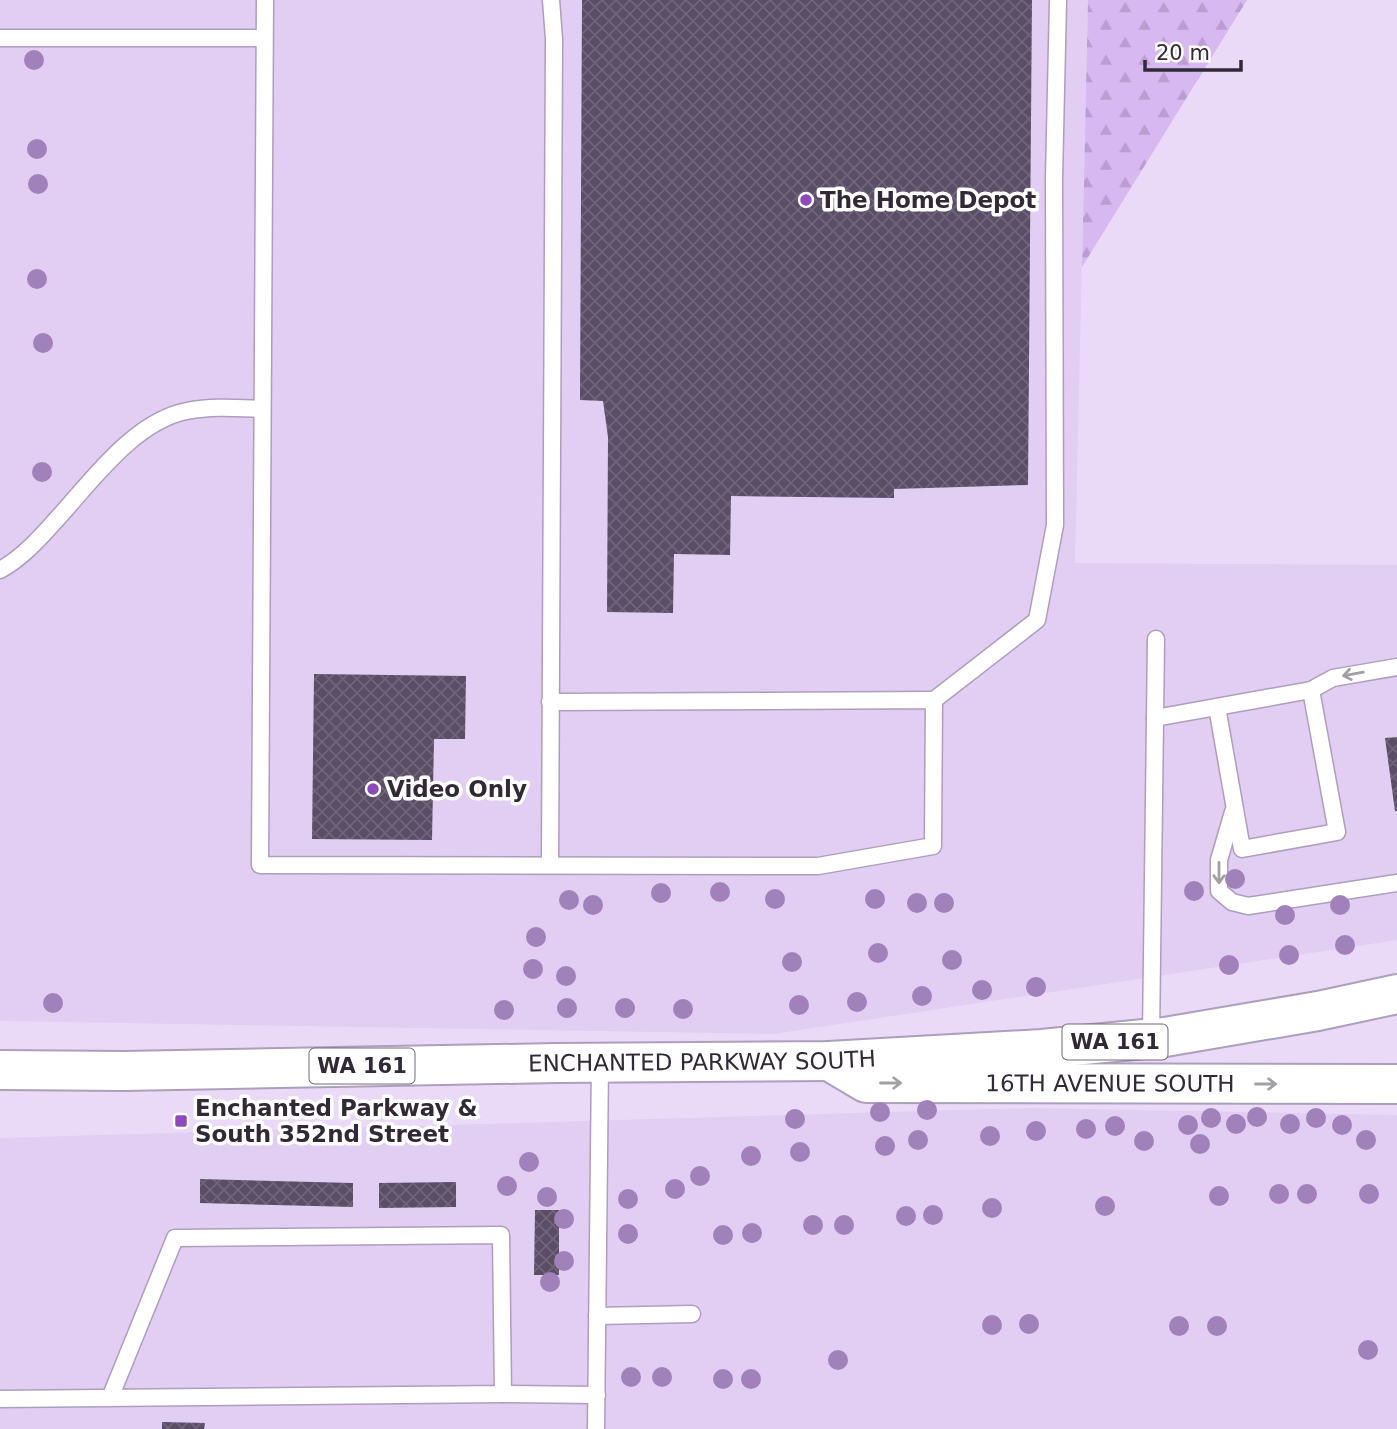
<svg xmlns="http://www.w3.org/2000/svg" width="1397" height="1429" viewBox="0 0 1397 1429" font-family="'DejaVu Sans',sans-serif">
	<defs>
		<pattern id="forest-firs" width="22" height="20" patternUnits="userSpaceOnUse" patternTransform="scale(1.75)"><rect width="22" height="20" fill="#d7b8f1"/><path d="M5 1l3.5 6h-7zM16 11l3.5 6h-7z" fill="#b99ecf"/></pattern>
		<pattern id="building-cross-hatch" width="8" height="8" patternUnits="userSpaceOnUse" patternTransform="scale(1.75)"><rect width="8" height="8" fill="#5a4d66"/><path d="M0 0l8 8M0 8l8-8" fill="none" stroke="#6f6479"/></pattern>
	</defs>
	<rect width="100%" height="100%" fill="#eadaf8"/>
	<!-- built -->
	<g fill="#e1cef2">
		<polygon points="0,0 1088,0 1075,563 1397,565 1397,940 773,1034 0,1021"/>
		<polygon points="1030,1108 1397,1115 1397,1429 0,1429 0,1138"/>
	</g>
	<!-- forest -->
	<polygon fill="url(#forest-firs)" points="1088,0 1247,0 1082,267"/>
	<!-- building -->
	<g fill="url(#building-cross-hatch)">
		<polygon points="582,0 1032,0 1028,485 894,489 894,498 731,496 730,555 674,554 673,613 607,612 608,437 603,401 580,400"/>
		<polygon points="314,674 466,676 465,739 434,739 432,840 312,839"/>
		<polygon points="1397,737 1397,811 1395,811 1385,738"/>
		<polygon points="200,1179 353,1183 353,1207 200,1203"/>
		<polygon points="456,1182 456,1207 379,1208 379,1183"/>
		<polygon points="535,1210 559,1210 559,1275 534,1275"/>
		<polygon points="162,1422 205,1423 204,1429 162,1429"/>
	</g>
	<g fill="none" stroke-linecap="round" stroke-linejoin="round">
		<!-- service casing -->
		<g stroke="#ad9ebb" stroke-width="19">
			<g id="service">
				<polyline points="265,0 260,865 818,866 933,846 934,700 550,702"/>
				<polyline points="0,38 264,38"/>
				<path d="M0 570C22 558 40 538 56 520 91 482 134 421 187 411 211 406 237 408 262 409"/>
				<polyline points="1311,690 1333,678 1397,667"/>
				<polyline points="934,700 1037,620 1055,525 1054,178 1058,0"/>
				<polyline points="1155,718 1311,690 1337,832 1242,849 1217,707"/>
				<polyline points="1233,812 1219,860 1219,891 1232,902 1248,906 1397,883"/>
				<polyline points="550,865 554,39 551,0"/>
				<polyline points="1151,1038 1156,639"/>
				<polyline points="597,1316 692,1314"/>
				<polyline points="503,1394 597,1395"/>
				<polyline points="0,1399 503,1394 501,1235 175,1238 110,1398"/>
				<polyline points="596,1429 600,1063"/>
			</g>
		</g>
		<!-- secondary casing -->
		<g stroke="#ad9ebb" stroke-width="42">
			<g id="secondary">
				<path id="s1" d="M829 1061 866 1083 1397 1084"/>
			</g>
		</g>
		<!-- primary casing -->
		<g stroke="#ad9ebb" stroke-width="42">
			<g id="primary">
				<path id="s2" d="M0 1070 124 1071 556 1063 829 1061 1042 1049 1165 1037 1318 1011 1397 994"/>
			</g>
		</g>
		<!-- service -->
		<use href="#service" stroke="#fff" stroke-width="16"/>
		<!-- secondary -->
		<use href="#secondary" stroke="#fff" stroke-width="38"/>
		<!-- primary -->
		<use href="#primary" stroke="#fff" stroke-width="38"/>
	</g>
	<!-- trees -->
	<g fill="#a181ba">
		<circle cx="34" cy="60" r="10"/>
		<circle cx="37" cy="149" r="10"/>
		<circle cx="38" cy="184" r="10"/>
		<circle cx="37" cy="279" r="10"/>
		<circle cx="43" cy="343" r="10"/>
		<circle cx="42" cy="472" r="10"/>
		<circle cx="1235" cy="879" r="10"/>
		<circle cx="1194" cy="891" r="10"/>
		<circle cx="720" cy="892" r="10"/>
		<circle cx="661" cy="893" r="10"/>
		<circle cx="775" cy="899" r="10"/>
		<circle cx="875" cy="899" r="10"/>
		<circle cx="569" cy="900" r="10"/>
		<circle cx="917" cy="903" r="10"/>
		<circle cx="944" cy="903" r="10"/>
		<circle cx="593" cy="905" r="10"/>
		<circle cx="1340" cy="905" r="10"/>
		<circle cx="1285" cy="915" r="10"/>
		<circle cx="536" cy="937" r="10"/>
		<circle cx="1345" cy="945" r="10"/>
		<circle cx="878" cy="953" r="10"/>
		<circle cx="1289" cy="955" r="10"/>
		<circle cx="952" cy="960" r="10"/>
		<circle cx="792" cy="962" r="10"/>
		<circle cx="1229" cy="965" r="10"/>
		<circle cx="533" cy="969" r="10"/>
		<circle cx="566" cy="976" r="10"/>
		<circle cx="1036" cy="987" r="10"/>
		<circle cx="982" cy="990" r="10"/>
		<circle cx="922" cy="996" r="10"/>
		<circle cx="857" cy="1002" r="10"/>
		<circle cx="53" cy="1003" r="10"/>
		<circle cx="799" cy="1005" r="10"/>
		<circle cx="567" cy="1008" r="10"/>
		<circle cx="625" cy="1008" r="10"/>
		<circle cx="683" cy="1009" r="10"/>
		<circle cx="504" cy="1010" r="10"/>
		<circle cx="927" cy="1110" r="10"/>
		<circle cx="880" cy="1112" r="10"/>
		<circle cx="1257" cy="1117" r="10"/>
		<circle cx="1211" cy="1118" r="10"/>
		<circle cx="1316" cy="1118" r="10"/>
		<circle cx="795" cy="1119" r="10"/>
		<circle cx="1236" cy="1124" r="10"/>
		<circle cx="1290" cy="1124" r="10"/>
		<circle cx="1188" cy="1125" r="10"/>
		<circle cx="1342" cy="1125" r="10"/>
		<circle cx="1115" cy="1126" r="10"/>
		<circle cx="1086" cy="1129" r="10"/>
		<circle cx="1036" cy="1131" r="10"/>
		<circle cx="990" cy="1136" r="10"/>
		<circle cx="918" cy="1140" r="10"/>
		<circle cx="1366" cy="1140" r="10"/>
		<circle cx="1144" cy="1141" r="10"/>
		<circle cx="1200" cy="1144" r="10"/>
		<circle cx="885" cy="1146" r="10"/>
		<circle cx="800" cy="1152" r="10"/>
		<circle cx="751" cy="1156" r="10"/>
		<circle cx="529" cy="1162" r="10"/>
		<circle cx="700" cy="1176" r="10"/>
		<circle cx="507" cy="1186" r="10"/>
		<circle cx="675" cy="1189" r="10"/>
		<circle cx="1279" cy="1194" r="10"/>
		<circle cx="1307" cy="1194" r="10"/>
		<circle cx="1369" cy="1194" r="10"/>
		<circle cx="1219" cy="1196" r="10"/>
		<circle cx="547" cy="1197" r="10"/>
		<circle cx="628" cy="1199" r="10"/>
		<circle cx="1105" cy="1206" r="10"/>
		<circle cx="992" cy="1208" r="10"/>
		<circle cx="933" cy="1215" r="10"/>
		<circle cx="906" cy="1216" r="10"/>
		<circle cx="564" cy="1219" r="10"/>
		<circle cx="813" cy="1225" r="10"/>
		<circle cx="844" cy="1225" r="10"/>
		<circle cx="752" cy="1233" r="10"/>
		<circle cx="628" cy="1234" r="10"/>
		<circle cx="723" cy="1235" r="10"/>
		<circle cx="564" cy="1261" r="10"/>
		<circle cx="550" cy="1282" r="10"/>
		<circle cx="1029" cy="1324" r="10"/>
		<circle cx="992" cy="1325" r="10"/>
		<circle cx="1179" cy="1326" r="10"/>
		<circle cx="1217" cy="1326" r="10"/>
		<circle cx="1368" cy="1350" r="10"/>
		<circle cx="838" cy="1360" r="10"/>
		<circle cx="631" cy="1377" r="10"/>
		<circle cx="662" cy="1377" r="10"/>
		<circle cx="723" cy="1379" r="10"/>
		<circle cx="751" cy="1379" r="10"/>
	</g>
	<!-- one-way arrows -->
	<defs><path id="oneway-shaft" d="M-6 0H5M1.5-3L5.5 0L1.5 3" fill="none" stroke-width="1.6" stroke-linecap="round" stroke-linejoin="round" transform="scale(1.75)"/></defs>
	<g stroke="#a29fa5">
		<use href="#oneway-shaft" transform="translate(1353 674) rotate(170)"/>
		<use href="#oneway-shaft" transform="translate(1219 873) rotate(90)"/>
		<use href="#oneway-shaft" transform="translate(891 1083)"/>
		<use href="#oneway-shaft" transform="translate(1266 1084)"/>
	</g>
	<!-- markers -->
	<g fill="#8e49bd" stroke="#fff" stroke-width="2.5">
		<circle cx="806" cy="200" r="7"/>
		<circle cx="373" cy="789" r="7"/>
		<rect x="174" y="1114" width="14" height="14" rx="3.5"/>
	</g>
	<g text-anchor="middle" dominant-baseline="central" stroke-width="7" stroke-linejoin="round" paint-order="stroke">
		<!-- shield labels -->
		<g fill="#fff" stroke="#6f6a72" stroke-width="2">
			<rect x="1062.5" y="1024.5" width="105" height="35" rx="5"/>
			<rect x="309.5" y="1048.5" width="105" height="35" rx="5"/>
		</g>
		<g font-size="21" font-weight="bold" fill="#312a36">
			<text x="1115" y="1042">WA 161</text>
			<text x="362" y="1066">WA 161</text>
		</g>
		<!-- poi labels -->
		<g font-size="23" font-weight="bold" fill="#312a36" stroke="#fff" text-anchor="start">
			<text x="820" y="200">The Home Depot</text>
			<text x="387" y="789">Video Only</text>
			<text x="195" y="1108">Enchanted Parkway &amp;<tspan x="195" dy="26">South 352nd Street</tspan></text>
		</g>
		<!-- street labels -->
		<g font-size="23" fill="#312a36" stroke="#fff">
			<text stroke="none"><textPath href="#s2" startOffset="702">ENCHANTED PARKWAY SOUTH</textPath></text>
			<text stroke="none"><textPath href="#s1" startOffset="287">16TH AVENUE SOUTH</textPath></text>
		</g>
	</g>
	<!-- scale -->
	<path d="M1145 60v10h96v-10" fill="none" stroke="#312a36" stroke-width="3.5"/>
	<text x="1156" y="60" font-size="21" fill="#312a36" stroke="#ffffff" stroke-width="5" paint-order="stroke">20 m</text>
</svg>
